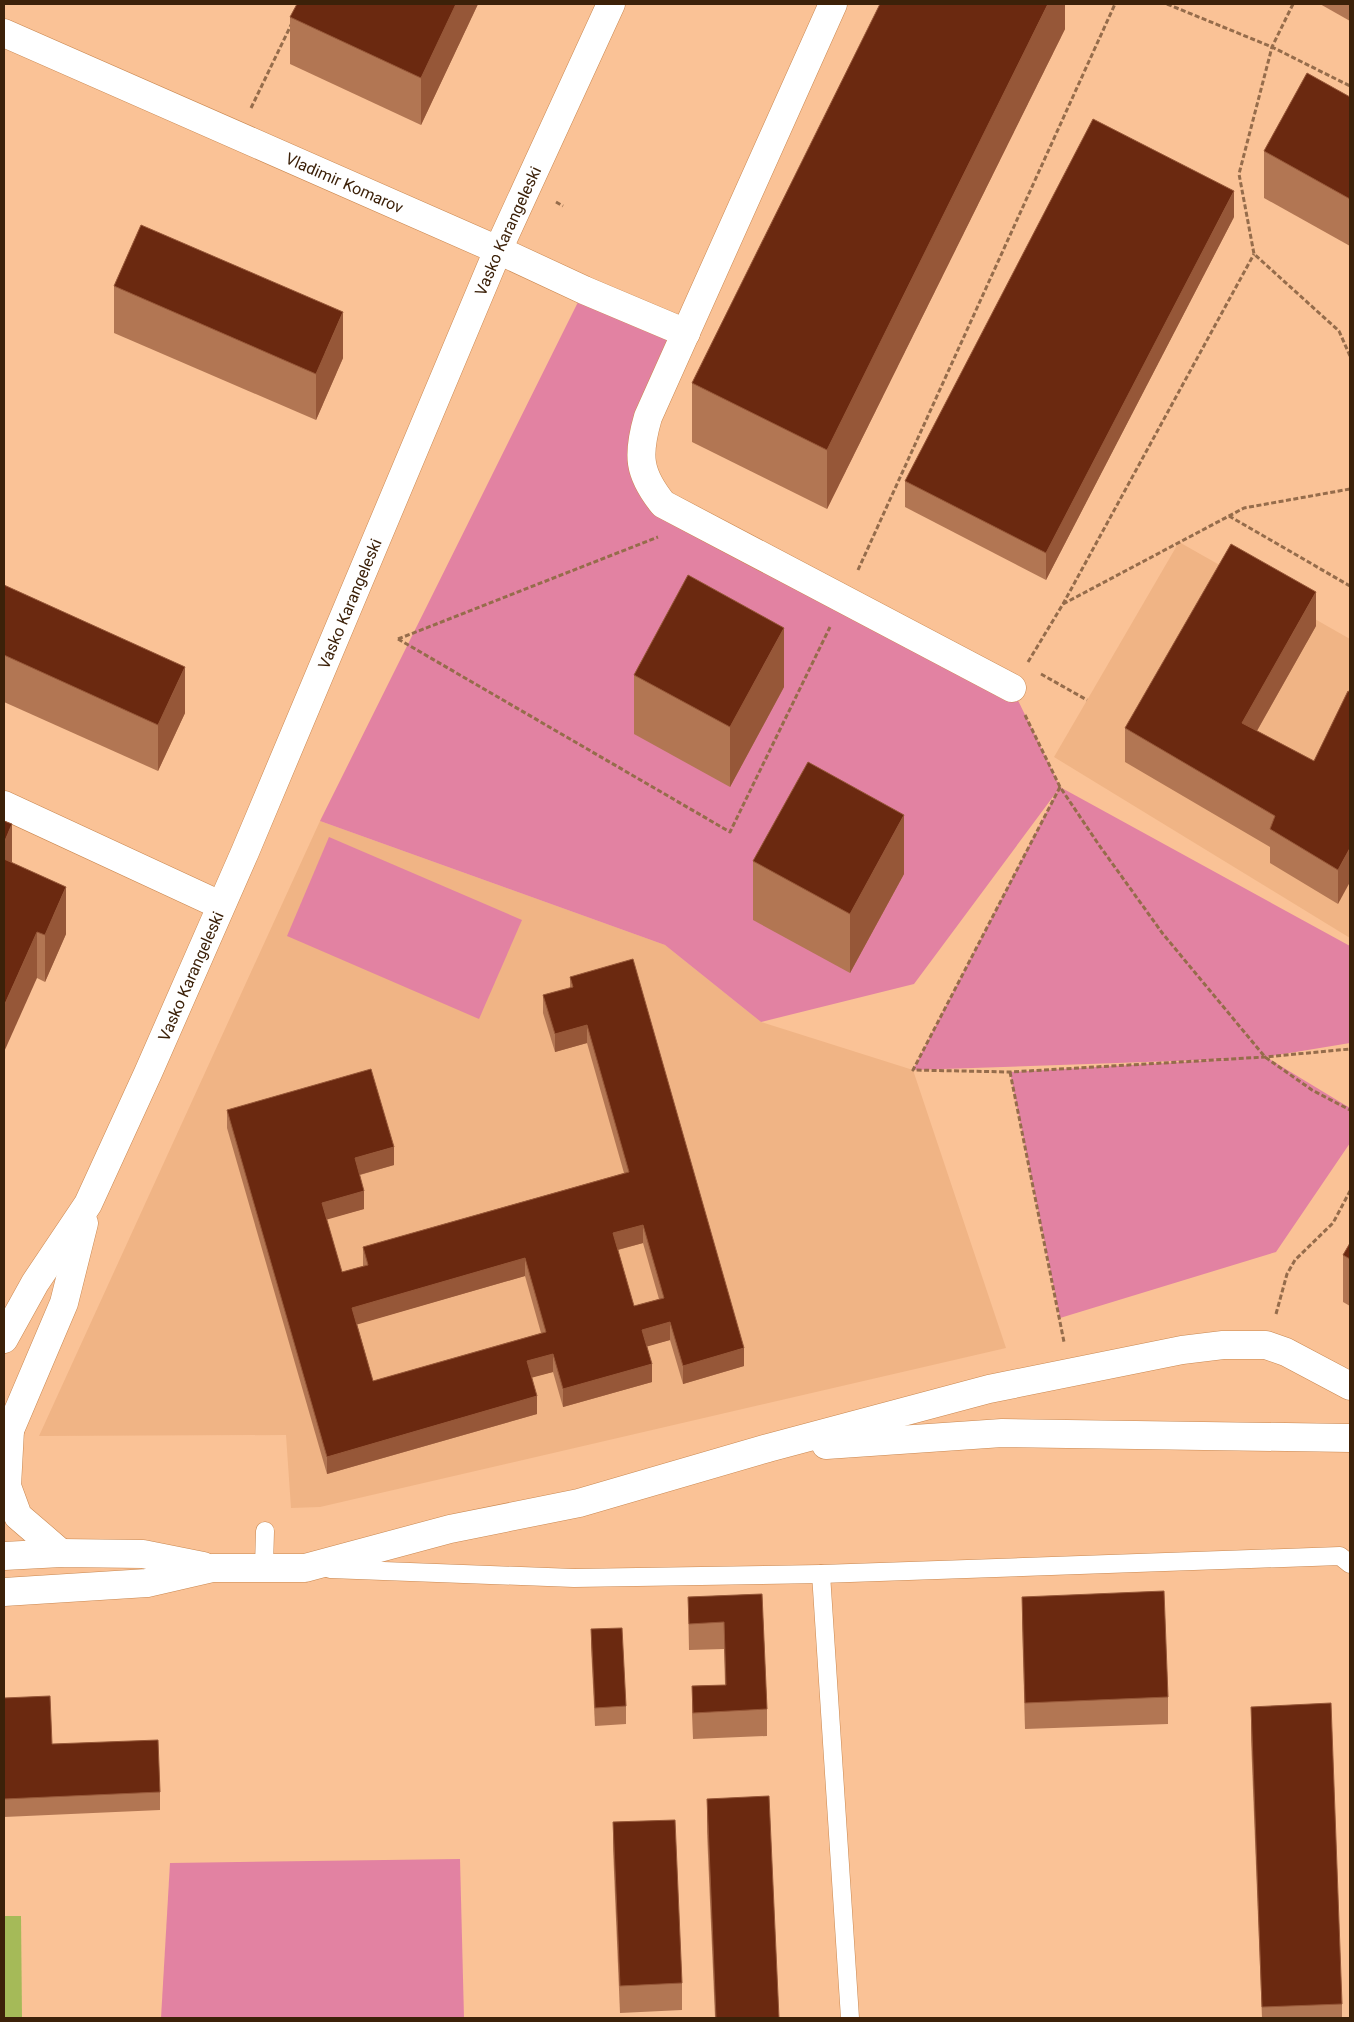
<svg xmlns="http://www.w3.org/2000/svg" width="1354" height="2022" viewBox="0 0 1354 2022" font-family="Roboto,sans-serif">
	<rect width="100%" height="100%" fill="#fac296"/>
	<!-- built -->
	<g fill="#f0b485">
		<polygon points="1179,542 1350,639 1350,938 1054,757"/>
		<polygon points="320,821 665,945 761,1022 913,1070 1006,1348 320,1507 291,1508 286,1435 39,1436"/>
	</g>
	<!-- green -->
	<g fill="#e282a2">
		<polygon points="584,290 686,333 648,417 649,487 1012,688 1060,787 1350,946 1350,1043 1266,1057 1350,1108 1350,1143 1276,1252 1060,1318 1010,1072 1233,1059 913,1070 1058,790 914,984 761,1022 665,945 320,821"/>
		<polygon points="329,837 522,920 479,1019 287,936"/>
		<polygon points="460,1859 464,2018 161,2018 170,1863"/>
	</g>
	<!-- water -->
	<polygon fill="#a5ba58" points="4,1916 21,1916 22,2018 4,2018"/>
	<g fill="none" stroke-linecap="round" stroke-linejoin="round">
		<!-- service casing -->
		<g stroke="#c9874f" stroke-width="19">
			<g id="service">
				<polyline points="264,1566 265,1531"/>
				<polyline points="330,1569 574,1578 821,1574 1340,1556 1350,1564"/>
				<polyline points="821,1574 850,2018"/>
			</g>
		</g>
		<!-- minor casing -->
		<g stroke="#c9874f" stroke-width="29">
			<g id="minor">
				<path d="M833 4 648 417C637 455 638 473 663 504L1012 688"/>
				<polyline points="498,250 584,290 686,333"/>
				<polyline points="4,805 220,905"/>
				<polyline points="10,1430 7,1486 18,1516 61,1553"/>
				<polyline points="826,1445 1002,1433 1350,1438"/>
				<polyline points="4,1556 61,1553 143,1554 203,1566"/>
				<polyline points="4,1592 147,1583 212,1568 305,1568 450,1529 579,1503 768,1448 989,1389 1182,1350 1223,1345 1266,1345 1286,1352 1350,1386"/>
			</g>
		</g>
		<!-- tertiary casing -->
		<g stroke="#c9874f" stroke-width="29">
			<g id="tertiary">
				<path id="s1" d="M4 33 498 250"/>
				<path id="s2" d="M4 1339 35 1283 88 1204 148 1073 245 852 498 250 611 4"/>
				<polyline points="4,1439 10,1430 64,1303 84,1223"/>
			</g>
		</g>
		<!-- path -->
		<g stroke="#956c4b" stroke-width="3" stroke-dasharray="5 2.5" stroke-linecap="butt">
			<polyline points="1167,4 1272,47 1350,86"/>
			<polyline points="1293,4 1272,47 1239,174 1254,254 1339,331 1350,356"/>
			<polyline points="251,108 292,23"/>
			<polyline points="556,202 563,206"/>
			<polyline points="1229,516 1350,586"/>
			<polyline points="858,570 1115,4"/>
			<polyline points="1063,604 1244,508 1350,489"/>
			<polyline points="398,639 730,832 830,627"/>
			<polyline points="398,639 658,537"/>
			<polyline points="1028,662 1063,604 1254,254"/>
			<polyline points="1041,674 1087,700"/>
			<polyline points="1025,715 1060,787 1099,845 1163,934 1265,1057 1312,1090 1350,1110"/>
			<polyline points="1060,787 913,1070 1010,1072 1265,1057 1350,1049"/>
			<polyline points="1010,1072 1064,1342"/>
			<polyline points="1276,1314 1287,1274 1295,1260 1333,1223 1350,1191"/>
		</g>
		<!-- service -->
		<use href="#service" stroke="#fff" stroke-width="18"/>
		<!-- minor -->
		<use href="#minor" stroke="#fff" stroke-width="28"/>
		<!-- tertiary -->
		<use href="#tertiary" stroke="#fff" stroke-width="28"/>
	</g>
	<!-- wall -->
	<g fill="#b27653" fill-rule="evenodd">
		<polygon points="478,4 421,125 290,64 290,17"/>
		<polygon points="1065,4 1065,29 827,509 692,442 692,383"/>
		<polygon points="1320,4 1350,4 1350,21"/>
		<polygon points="1350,97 1350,246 1264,198 1264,151"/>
		<polygon points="1234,217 1046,580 905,507 905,481"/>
		<polygon points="114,286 343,358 316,420 114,333"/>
		<polygon points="4,585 185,713 158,771 4,702"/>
		<polygon points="1316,626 1257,731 1314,761 1348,691 1338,904 1270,863 1270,847 1125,762 1125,728"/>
		<polygon points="634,675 784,687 730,787 634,734"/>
		<polygon points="753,861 904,874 850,973 753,920"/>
		<polygon points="12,863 66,934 45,982 37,978"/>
		<path d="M570 977 744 1366 683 1384 670 1340 647 1346 652 1382 563 1407 553 1372 532 1377 537 1414 327 1474 227 1128V1110L394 1165 360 1175 364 1209 326 1219 342 1272 363 1266V1247L624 1173 587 1043 555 1052 543 1013V995L570 988ZM643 1243 659 1299 634 1306 618 1250ZM525 1276 541 1333 373 1381 357 1324Z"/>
		<polygon points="1350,1243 1350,1306 1343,1302 1343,1255"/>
		<polygon points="762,1594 767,1709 767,1736 693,1739 692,1713 692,1686 725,1685 724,1649 689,1650 688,1597"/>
		<polygon points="1022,1597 1168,1697 1168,1724 1025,1729 1022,1623"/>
		<polygon points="591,1629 626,1706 626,1724 595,1726 591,1647"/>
		<polygon points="4,1698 52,1744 160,1792 160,1810 4,1817"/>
		<polygon points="1251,1707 1342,2004 1342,2018 1262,2018 1251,1740"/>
		<polygon points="707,1799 779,2018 715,2018 707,1832"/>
		<polygon points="613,1822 682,1983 682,2010 620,2013 613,1849"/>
	</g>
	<!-- shaded-wall -->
	<g fill="#965738">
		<polygon points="456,4 478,4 421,125 421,78"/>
		<polygon points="1048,4 1065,4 1065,29 827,509 827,450"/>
		<polygon points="1234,191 1234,217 1046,580 1046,553"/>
		<polygon points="343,312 343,358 316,420 316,374"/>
		<polygon points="1316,592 1316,626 1242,757 1242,723"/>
		<polygon points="784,628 784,687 730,787 730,727"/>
		<polygon points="185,667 185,713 158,771 158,725"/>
		<polygon points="904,815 904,874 850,973 850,914"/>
		<polygon points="12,824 12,871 4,889 4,843"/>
		<polygon points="1350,848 1350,882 1338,904 1338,870"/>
		<polygon points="66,887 66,934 45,982 45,935"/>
		<polygon points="37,932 37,978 4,1052 4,1006"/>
		<polygon points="587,1025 587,1043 555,1052 555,1034"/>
		<polygon points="394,1147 394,1165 355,1176 355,1158"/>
		<polygon points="364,1191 364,1209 322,1221 322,1203"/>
		<polygon points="643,1225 643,1243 613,1251 613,1233"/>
		<polygon points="525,1258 525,1276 352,1326 352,1308"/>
		<polygon points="670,1322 670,1340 642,1348 642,1330"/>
		<polygon points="744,1348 744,1366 683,1384 683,1366"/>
		<polygon points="553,1354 553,1372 527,1379 527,1361"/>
		<polygon points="652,1364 652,1382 563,1407 563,1389"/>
		<polygon points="537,1396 537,1414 327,1474 327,1457"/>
	</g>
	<!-- building -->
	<g fill="#6b2910" stroke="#965738" fill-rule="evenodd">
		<polygon points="297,4 456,4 421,78 290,17"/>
		<polygon points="880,4 1048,4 827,450 692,383"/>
		<polygon points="1307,73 1350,97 1350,199 1264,151"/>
		<polygon points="1093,119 1234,191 1046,553 905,481"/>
		<polygon points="141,225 343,312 316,374 114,286"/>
		<polygon points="1231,544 1316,592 1242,723 1314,761 1348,691 1350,692 1350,848 1338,870 1270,829 1275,816 1125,728"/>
		<polygon points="688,575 784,628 730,727 634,675"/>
		<polygon points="4,585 185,667 158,725 4,655"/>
		<polygon points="808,762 904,815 850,914 753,861"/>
		<polygon points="4,821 12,824 4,843"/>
		<polygon points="4,859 66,887 45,935 37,932 4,1006"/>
		<path d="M633 959 744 1348 683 1366 670 1322 642 1330 652 1364 563 1389 553 1354 527 1361 537 1396 327 1457 227 1110 371 1069 394 1147 355 1158 364 1191 322 1203 342 1272 368 1265 363 1247 629 1172 587 1025 555 1034 543 995 573 987 570 977ZM643 1225 664 1298 634 1306 613 1233ZM525 1258 546 1332 373 1381 352 1308Z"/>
		<polygon points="1350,1243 1350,1259 1343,1255"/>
		<polygon points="1164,1591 1168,1697 1025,1703 1022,1597"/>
		<polygon points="762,1594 767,1709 693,1713 692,1686 726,1685 724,1622 689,1624 688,1597"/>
		<polygon points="622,1628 626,1706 595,1708 591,1629"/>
		<polygon points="50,1696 52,1744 158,1740 160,1792 4,1799 4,1698"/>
		<polygon points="1331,1703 1342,2004 1262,2007 1251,1707"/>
		<polygon points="769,1796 779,2018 716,2018 707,1799"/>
		<polygon points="675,1820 682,1983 620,1986 613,1822"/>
	</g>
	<g text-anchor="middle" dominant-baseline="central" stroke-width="5" stroke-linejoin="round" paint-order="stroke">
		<!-- street labels -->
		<g font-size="16" fill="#3c2109" stroke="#fac296">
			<text stroke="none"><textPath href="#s1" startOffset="372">Vladimir Komarov</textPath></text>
			<text stroke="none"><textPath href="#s2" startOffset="1219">Vasko Karangeleski</textPath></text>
			<text stroke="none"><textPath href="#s2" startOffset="814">Vasko Karangeleski</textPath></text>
			<text stroke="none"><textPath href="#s2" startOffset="409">Vasko Karangeleski</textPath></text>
		</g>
	</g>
	<!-- border -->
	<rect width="1354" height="2022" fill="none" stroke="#3c2109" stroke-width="10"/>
</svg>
